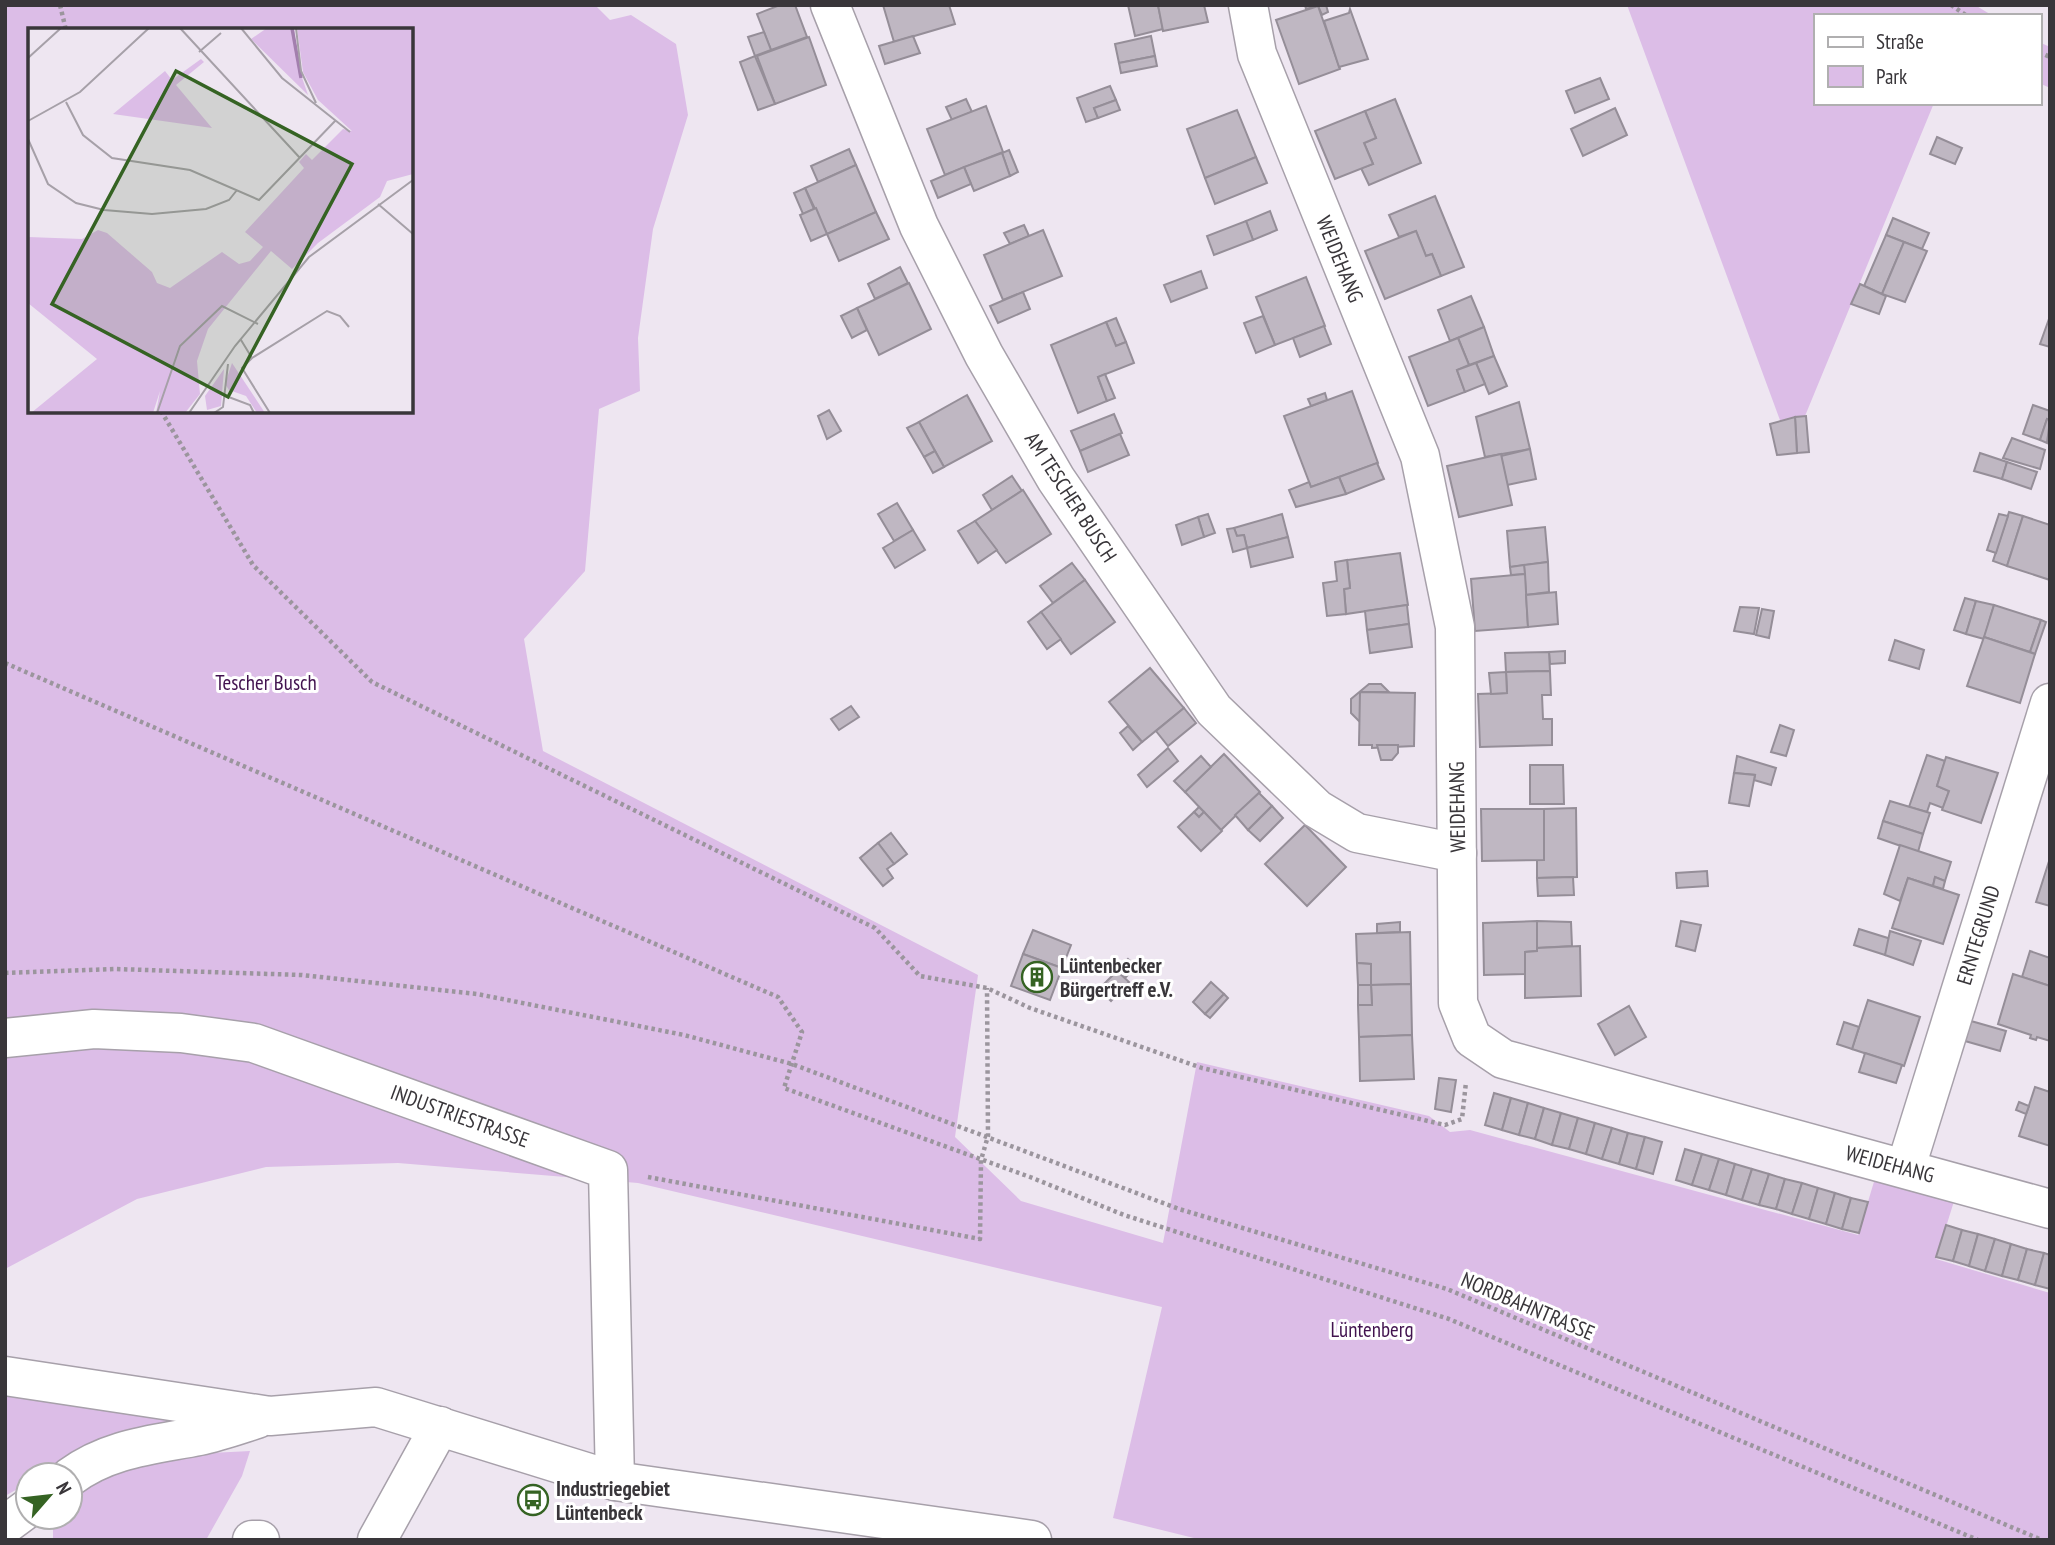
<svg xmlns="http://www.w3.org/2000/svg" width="2055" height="1545" viewBox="0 0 2055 1545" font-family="'PT Sans Narrow',sans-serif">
	<rect width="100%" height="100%" fill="#eee6f1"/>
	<!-- green -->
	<g fill="#dcbde7" fill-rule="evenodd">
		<path d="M5 5H595L610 20 631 15 676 44 688 115 653 229 638 338 640 391 599 409 585 571 524 639 543 751 978 975 955 1137 1021 1201 1163 1243 1197 1062 1429 1116 1450 1132 1470 1130 1858 1235 1876 1175 1955 1198 1936 1259 2050 1293V1540H1202L1113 1518 1162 1307 638 1183 398 1163 266 1167 137 1199 5 1269ZM30 30H411V411H30Z"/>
		<polygon points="1627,5 1975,5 1993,16 1815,16 1815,103 1934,103 1791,450"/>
		<polygon points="2039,42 2050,47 2050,88 2039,83"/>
		<polygon points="5,1392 184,1417 182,1425 97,1443 41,1475 28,1475 28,1483 5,1496"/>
		<path d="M250 1451 242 1476 206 1540H53V1527L60 1517H70C70 1504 72 1486 85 1478 125 1453 202 1454 250 1451Z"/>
	</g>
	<!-- building -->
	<g fill="#bfb7c2" stroke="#958e98" stroke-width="2">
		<polygon points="780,5 795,5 807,37 771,50 757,14"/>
		<polygon points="883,5 949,5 955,24 894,42"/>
		<polygon points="1128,5 1158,5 1163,29 1135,36"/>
		<polygon points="1158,5 1204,5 1208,22 1163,31"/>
		<polygon points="1305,5 1326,5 1328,12 1322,15 1318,6 1306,9"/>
		<polygon points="1318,6 1340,69 1299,84 1276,20"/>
		<polygon points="1350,9 1368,59 1339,67 1324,21 1349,13"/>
		<polygon points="764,32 771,50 755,56 748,37"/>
		<polygon points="913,36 920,53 885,64 879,46"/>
		<polygon points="1151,36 1155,56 1119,63 1115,44"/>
		<polygon points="809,37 826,85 775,104 757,56"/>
		<polygon points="755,56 775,104 758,110 740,62"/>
		<polygon points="1155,56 1157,66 1121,73 1119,63"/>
		<polygon points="1600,78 1609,99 1575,113 1566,91"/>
		<polygon points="1110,86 1116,100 1094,108 1098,118 1086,122 1077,98"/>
		<polygon points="966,99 972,112 952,120 946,107"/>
		<polygon points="1395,99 1421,163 1369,185 1361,168 1373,164 1364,143 1376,138 1365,111"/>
		<polygon points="1116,100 1120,110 1098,118 1094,108"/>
		<polygon points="986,106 1003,152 945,175 927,129"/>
		<polygon points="1615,108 1627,135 1583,156 1571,129"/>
		<polygon points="1237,110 1256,157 1205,178 1187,129"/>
		<polygon points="1365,111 1376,138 1364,143 1373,164 1335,179 1315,131"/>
		<polygon points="1937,137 1962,148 1955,164 1930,154"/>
		<polygon points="849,149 856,165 818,182 811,166"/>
		<polygon points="1009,150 1018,172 1010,176 1002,153"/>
		<polygon points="1002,153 1010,176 974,191 964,167"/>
		<polygon points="1256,157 1267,183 1215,204 1205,178"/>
		<polygon points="856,165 876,212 827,234 805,188"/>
		<polygon points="964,167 971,184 938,198 931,181"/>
		<polygon points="805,188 814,209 803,214 794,193"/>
		<polygon points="1435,196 1464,267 1441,276 1432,254 1426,256 1416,231 1399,237 1389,215"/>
		<polygon points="816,208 827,234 811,241 800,215"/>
		<polygon points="1270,211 1277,230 1253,240 1246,221"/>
		<polygon points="876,212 889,239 839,261 827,234"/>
		<polygon points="1893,218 1929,233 1922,249 1886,235"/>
		<polygon points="1246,221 1253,240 1214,255 1207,236"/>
		<polygon points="1024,225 1029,236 1010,244 1004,233"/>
		<polygon points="1043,230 1062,276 1003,300 984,255"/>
		<polygon points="1416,231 1426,256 1432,254 1441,276 1385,299 1365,251"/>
		<polygon points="1886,235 1904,242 1882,294 1864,286"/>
		<polygon points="1904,242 1927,251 1905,302 1882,294"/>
		<polygon points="900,267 908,283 875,299 868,284"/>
		<polygon points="1201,271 1207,288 1171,302 1164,285"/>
		<polygon points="1306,277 1325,326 1275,345 1256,297"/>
		<polygon points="909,283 931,329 879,355 857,308"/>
		<polygon points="1860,284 1886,296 1879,314 1851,304"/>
		<polygon points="1023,292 1030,309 998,323 990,306"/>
		<polygon points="1471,296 1484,327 1450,341 1438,310"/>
		<polygon points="857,308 867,330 852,338 841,316"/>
		<polygon points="1263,316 1275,345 1256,353 1244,323"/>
		<polygon points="2050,316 2050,347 2040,344"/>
		<polygon points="1116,318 1126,342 1116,346 1106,322"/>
		<polygon points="1106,322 1116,346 1126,342 1134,363 1098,377 1107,401 1078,413 1051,345"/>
		<polygon points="1324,326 1331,344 1300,357 1293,338"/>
		<polygon points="1484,327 1494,356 1469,365 1458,338"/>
		<polygon points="1458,338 1469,365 1457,370 1465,392 1428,406 1409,357"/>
		<polygon points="1494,356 1507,386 1489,394 1476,363"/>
		<polygon points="1476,363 1485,384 1465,392 1457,370"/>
		<polygon points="1105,374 1115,398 1107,401 1098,377"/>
		<polygon points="1352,391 1378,463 1311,487 1284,416"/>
		<polygon points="1325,393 1327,400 1311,406 1308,399"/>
		<polygon points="967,395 992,441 944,467 919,422"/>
		<polygon points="1519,402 1530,449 1485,457 1476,417"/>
		<polygon points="2033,405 2050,411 2050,420 2047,419 2040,440 2023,434"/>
		<polygon points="829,410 841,431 827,439 818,416"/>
		<polygon points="1114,414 1122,433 1080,451 1071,431"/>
		<polygon points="1806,416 1809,452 1797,453 1795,417"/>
		<polygon points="1795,417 1797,453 1777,455 1770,424"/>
		<polygon points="2047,419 2050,420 2047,443 2040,440"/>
		<polygon points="919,422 935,451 924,457 907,428"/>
		<polygon points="1120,434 1129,455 1088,472 1080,451"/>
		<polygon points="2012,438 2045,450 2040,469 2003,458"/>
		<polygon points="1530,449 1536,479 1507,485 1501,456"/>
		<polygon points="935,451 944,467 933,473 924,457"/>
		<polygon points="1980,453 2007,462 2002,479 1974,471"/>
		<polygon points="1501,454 1512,505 1459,517 1447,466"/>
		<polygon points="2007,462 2037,472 2031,489 2002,479"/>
		<polygon points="1377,463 1384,479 1346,494 1339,477"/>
		<polygon points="1012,476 1022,491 992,510 983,495"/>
		<polygon points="1339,477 1346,494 1296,507 1289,490 1309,482 1311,487"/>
		<polygon points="1023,490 1051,534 1006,563 975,521"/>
		<polygon points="897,503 913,530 894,541 878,514"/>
		<polygon points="2009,512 2023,516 2007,566 1993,561"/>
		<polygon points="1208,514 1215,533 1204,537 1198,517"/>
		<polygon points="1282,514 1288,537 1247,548 1244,535 1237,536 1234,528"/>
		<polygon points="1999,514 2008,516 1996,553 1987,550"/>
		<polygon points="2023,516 2050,525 2050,580 2007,566"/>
		<polygon points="1198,517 1204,537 1182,545 1176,525"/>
		<polygon points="975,521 997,550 978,563 958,531"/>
		<polygon points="1545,527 1548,562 1510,567 1507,531"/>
		<polygon points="1234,528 1237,536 1244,535 1247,548 1233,552 1227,529"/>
		<polygon points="913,530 925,550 895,568 883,548"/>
		<polygon points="1288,537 1293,557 1251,567 1247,548"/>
		<polygon points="1400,553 1408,605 1346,614 1344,589 1350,588 1347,560"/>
		<polygon points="1347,560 1350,588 1344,589 1346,614 1327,616 1323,583 1337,581 1335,562"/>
		<polygon points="1548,562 1549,592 1526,595 1524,565"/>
		<polygon points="1072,563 1085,580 1053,603 1040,586"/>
		<polygon points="1524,565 1525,574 1511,575 1510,567"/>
		<polygon points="1525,574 1528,627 1475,631 1471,579"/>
		<polygon points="1085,580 1115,622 1071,654 1041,612"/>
		<polygon points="1556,592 1558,624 1528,627 1526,595"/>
		<polygon points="1965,598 1976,601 1966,634 1954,630"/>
		<polygon points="1976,601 1994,605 1984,639 1966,634"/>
		<polygon points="1407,605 1409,624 1367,630 1365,611"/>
		<polygon points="1994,605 2041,620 2030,652 1984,637"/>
		<polygon points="1740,607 1759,608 1754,634 1734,631"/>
		<polygon points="1762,609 1774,611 1769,638 1756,635"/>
		<polygon points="1041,612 1061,639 1047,649 1028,622"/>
		<polygon points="2041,620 2046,622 2035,654 2030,652"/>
		<polygon points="1409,624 1412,647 1370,653 1367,630"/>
		<polygon points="1984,637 2035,654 2020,703 1967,686"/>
		<polygon points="1895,640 1924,650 1919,669 1889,660"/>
		<polygon points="1565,651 1565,663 1550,664 1549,652"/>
		<polygon points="1549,652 1550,671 1506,672 1505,653"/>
		<polygon points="1150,668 1184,708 1142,742 1109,702"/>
		<polygon points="1550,671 1551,695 1542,695 1543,719 1552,719 1552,745 1480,747 1478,694 1507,693 1506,672"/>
		<polygon points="1506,672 1507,693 1491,694 1489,673"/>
		<polygon points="1369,684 1381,684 1389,692 1360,692 1360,722 1351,713 1351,699"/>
		<polygon points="1360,692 1415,693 1414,746 1372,748 1372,745 1359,745"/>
		<polygon points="851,706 859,717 839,730 831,719"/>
		<polygon points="1184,708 1196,723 1168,746 1156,731"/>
		<polygon points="1780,725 1794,730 1786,756 1771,752"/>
		<polygon points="1128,726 1142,742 1133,750 1120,733"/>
		<polygon points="1377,745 1398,745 1398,753 1392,760 1381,760"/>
		<polygon points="1168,748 1178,761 1147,787 1138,775"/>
		<polygon points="1224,754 1260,792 1221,830 1185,792"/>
		<polygon points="1927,755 1945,761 1937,786 1949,791 1943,808 1930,803 1927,812 1909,807"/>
		<polygon points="1201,756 1211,767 1185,792 1174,781"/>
		<polygon points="1737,756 1776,768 1771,785 1754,780 1755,775 1734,773"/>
		<polygon points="1946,757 1998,773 1981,823 1942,810 1949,791 1937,786"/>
		<polygon points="1530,765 1563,765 1564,804 1530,804"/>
		<polygon points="1734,773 1755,775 1749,806 1729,803"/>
		<polygon points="1259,793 1272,806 1248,830 1235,815"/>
		<polygon points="1890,801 1930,813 1923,834 1883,821"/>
		<polygon points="1272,806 1283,818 1260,841 1248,830"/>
		<polygon points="1199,807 1204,812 1199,817 1194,812"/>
		<polygon points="1576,808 1577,877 1537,878 1537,860 1544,860 1544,809"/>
		<polygon points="1481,809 1544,809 1544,860 1482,861"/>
		<polygon points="1194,812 1199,817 1204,812 1222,831 1201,851 1178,827"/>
		<polygon points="1883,821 1923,834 1918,852 1878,838"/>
		<polygon points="1305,825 1346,867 1307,906 1265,864"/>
		<polygon points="891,833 907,854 894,864 878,843"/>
		<polygon points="878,843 894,864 887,869 893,878 883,886 860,858"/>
		<polygon points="1900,845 1951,862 1945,881 1935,877 1933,886 1908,878 1900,901 1884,894"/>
		<polygon points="2050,858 2050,906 2036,902"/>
		<polygon points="1707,871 1708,886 1677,888 1676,873"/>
		<polygon points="1573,877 1574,895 1538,896 1537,878"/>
		<polygon points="1935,877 1945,881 1943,889 1933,886"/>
		<polygon points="1908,878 1959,895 1943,944 1892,928"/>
		<polygon points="1537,921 1571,922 1572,946 1537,948"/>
		<polygon points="1537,921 1537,951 1525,952 1525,974 1484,975 1483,923"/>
		<polygon points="1681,921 1701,925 1695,951 1676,946"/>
		<polygon points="1400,922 1400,932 1377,933 1377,924"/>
		<polygon points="1859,929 1891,939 1885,955 1854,945"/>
		<polygon points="1033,930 1071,945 1062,968 1023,954"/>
		<polygon points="1890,931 1921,941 1913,965 1885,955"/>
		<polygon points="1410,932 1411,984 1371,985 1371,964 1357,963 1356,934"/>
		<polygon points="1580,946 1581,996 1525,998 1525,952 1537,951 1537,948"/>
		<polygon points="2030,951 2050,958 2050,986 2022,977"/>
		<polygon points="1023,954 1062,968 1050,1000 1011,986"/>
		<polygon points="1128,959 1136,966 1125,978 1117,971"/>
		<polygon points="1357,963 1371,964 1371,985 1358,985"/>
		<polygon points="1117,971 1129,982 1111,1001 1099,989"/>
		<polygon points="2013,974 2050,986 2050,1041 2037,1037 2036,1040 2030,1038 2031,1035 1998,1024"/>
		<polygon points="1211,982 1224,994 1205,1014 1193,1002"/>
		<polygon points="1411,984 1412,1035 1359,1037 1358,1005 1372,1005 1371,985"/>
		<polygon points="1358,985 1371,985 1372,1005 1358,1005"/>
		<polygon points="1224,994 1228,998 1210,1018 1205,1014"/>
		<polygon points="1868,1000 1920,1017 1904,1066 1852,1049"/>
		<polygon points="1629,1006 1646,1037 1615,1055 1598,1024"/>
		<polygon points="1971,1021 2006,1031 2000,1051 1965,1041"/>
		<polygon points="1844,1022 1859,1027 1852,1049 1837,1044"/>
		<polygon points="1412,1035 1414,1079 1360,1081 1359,1037"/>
		<polygon points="1865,1053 1902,1065 1896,1083 1859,1072"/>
		<polygon points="1439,1078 1456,1080 1451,1112 1435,1109"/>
		<polygon points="2035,1087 2050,1092 2050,1146 2019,1136"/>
		<polygon points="1494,1093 1511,1098 1502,1130 1485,1125"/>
		<polygon points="1511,1098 1528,1103 1519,1135 1502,1130"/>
		<polygon points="2019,1102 2029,1106 2026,1114 2016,1110"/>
		<polygon points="1528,1103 1544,1108 1535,1139 1519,1135"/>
		<polygon points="1544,1108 1561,1113 1552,1145 1535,1139"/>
		<polygon points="1561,1113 1578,1118 1569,1149 1552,1145"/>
		<polygon points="1578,1118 1595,1123 1586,1154 1569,1149"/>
		<polygon points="1595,1123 1612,1128 1602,1159 1586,1154"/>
		<polygon points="1612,1128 1628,1133 1619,1164 1602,1159"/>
		<polygon points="1628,1133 1645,1137 1636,1169 1619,1164"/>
		<polygon points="1645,1137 1662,1142 1653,1174 1636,1169"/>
		<polygon points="1685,1149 1702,1154 1692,1185 1676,1180"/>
		<polygon points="1702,1154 1719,1159 1709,1190 1692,1185"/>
		<polygon points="1719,1159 1735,1164 1726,1195 1709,1190"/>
		<polygon points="1735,1164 1752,1169 1742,1200 1726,1195"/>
		<polygon points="1752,1169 1769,1174 1759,1205 1742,1200"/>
		<polygon points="1769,1174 1785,1179 1776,1209 1759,1205"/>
		<polygon points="1785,1179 1802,1183 1792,1214 1776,1209"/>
		<polygon points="1802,1183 1818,1188 1809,1219 1792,1214"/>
		<polygon points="1818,1188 1835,1193 1826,1224 1809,1219"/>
		<polygon points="1835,1193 1851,1198 1842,1229 1826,1224"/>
		<polygon points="1851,1198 1868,1202 1859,1233 1842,1229"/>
		<polygon points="1946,1225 1962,1230 1953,1261 1936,1257"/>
		<polygon points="1962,1230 1978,1234 1969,1266 1953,1261"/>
		<polygon points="1978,1234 1995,1239 1985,1271 1969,1266"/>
		<polygon points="1995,1239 2011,1244 2002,1276 1985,1271"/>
		<polygon points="2011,1244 2027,1249 2018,1280 2002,1276"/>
		<polygon points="2027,1249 2044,1253 2035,1285 2018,1280"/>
		<polygon points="2044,1253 2050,1255 2050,1289 2035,1285"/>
	</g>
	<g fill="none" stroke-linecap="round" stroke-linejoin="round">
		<!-- minor casing -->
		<g stroke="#a7a0aa" stroke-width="41">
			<g id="minor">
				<polyline points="830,5 919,226 984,355 1056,479 1214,710 1317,809 1357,833 1457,853"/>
				<polyline points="1248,5 1257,54 1420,456 1455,627 1458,1003 1472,1038 1503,1059 2050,1209"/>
				<polyline points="5,1038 94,1029 181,1033 254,1043 608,1170 615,1481"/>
				<polyline points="1906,1167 2050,703"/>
				<polyline points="5,1376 270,1416 376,1407 615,1481 1032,1540"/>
				<path d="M70 1477C109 1448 153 1445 199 1436 219 1432 238 1425 257 1419"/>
				<polyline points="5,1525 28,1508"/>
				<polyline points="252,1540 260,1540"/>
				<polyline points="377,1540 440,1426"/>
			</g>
		</g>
		<!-- path -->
		<g stroke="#9b959d" stroke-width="4.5" stroke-dasharray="3.5 3.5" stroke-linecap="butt">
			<polyline points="60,5 66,30"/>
			<polyline points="1951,5 1967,16"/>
			<polyline points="2039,52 2050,57"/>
			<polyline points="161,411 253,565 372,682 875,928 920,976 987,988 1030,1008 1202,1068 1445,1125 1462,1119 1466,1082"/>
			<polyline points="5,663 778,997 802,1032 784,1088 1030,1177 1124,1215 1449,1319 1978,1540"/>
			<polyline points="5,973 115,969 302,975 477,994 684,1035 792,1064 1179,1209 1447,1289 2042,1540"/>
			<polyline points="648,1177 980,1239 981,1160 988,1136 987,988"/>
		</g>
		<!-- minor -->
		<use href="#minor" stroke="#fff" stroke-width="38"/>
	</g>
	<!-- icons -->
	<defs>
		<g id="building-ring" transform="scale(1.575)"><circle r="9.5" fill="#fff" stroke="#356323" stroke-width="1.5"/><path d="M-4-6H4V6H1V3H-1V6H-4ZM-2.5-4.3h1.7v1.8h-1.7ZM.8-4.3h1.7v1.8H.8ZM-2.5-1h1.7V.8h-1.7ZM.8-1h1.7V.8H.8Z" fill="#356323"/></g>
		<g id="bus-ring" transform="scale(1.575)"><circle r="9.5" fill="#fff" stroke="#356323" stroke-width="1.5"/><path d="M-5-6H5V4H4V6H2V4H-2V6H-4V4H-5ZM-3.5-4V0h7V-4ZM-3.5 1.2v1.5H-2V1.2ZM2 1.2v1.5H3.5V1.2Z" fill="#356323"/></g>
	</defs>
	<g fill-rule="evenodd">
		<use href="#building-ring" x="1037" y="977"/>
		<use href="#bus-ring" x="533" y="1500"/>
	</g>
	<g text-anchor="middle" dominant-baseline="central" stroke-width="6" stroke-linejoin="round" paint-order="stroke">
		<!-- street labels -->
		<g font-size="21" fill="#39363a" stroke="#fff">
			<text transform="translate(1340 259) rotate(68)">WEIDEHANG</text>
			<text transform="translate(1071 497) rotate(57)">AM TESCHER BUSCH</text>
			<text transform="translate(1457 807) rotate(-91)">WEIDEHANG</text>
			<text transform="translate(1978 935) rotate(-73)">ERNTEGRUND</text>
			<text transform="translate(460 1116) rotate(20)">INDUSTRIESTRASSE</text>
			<text transform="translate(1890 1164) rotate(15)">WEIDEHANG</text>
			<text transform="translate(1528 1306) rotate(23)">NORDBAHNTRASSE</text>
		</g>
		<!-- park labels -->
		<g font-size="21" fill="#42134f" stroke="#fff">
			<text x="266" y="682">Tescher Busch</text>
			<text x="1372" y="1329">Lüntenberg</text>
		</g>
		<!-- poi labels -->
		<g font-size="21" font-weight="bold" fill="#39363a" stroke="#fff" text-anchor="start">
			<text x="1060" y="965">Lüntenbecker<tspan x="1060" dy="24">Bürgertreff e.V.</tspan></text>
			<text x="556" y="1488">Industriegebiet<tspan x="556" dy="24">Lüntenbeck</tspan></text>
		</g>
	</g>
	<!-- overview -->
	<g transform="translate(28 28)">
		<rect width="385" height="385" fill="#eee6f1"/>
		<path d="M239 0H266L269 35 280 67 223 11ZM269 0H385V146L359 153 352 169 290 215 264 241 243 223 180 301 169 333 172 366 157 385H128L132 363 125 385H3L69 331 0 275V209L54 211 70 202 79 205 124 244 129 255 142 260 194 224 211 236 222 233 235 219 217 204 276 140 271 134 278 126 284 132 315 101 324 103 290 72 275 44ZM173 31 176 34 148 57 184 100 85 86 137 43 144 52ZM204 335 206 338 237 385H229L218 368 201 362 197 356ZM196 341 193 378 179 382 177 368Z" fill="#dcbde7"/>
		<path fill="none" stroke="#a37fae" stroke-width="3.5" d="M264 0 273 50"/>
		<path fill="none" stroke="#a6a0a8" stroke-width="2" d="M152 0 272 130M213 0 254 50 322 104M268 0 273 43 288 75M171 24 193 5M0 30 33 0M38 74 55 107 84 130 162 142 231 172 308 92M0 93 52 64 121 0M0 111 20 156 48 175 76 182 124 186 178 181 201 172 209 162M350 176 385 206M213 312 224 330 214 340 242 385M224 330 299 283 312 288 321 299M198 368 222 377 226 385M129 385 152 318 194 278 230 296M161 385 207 318 281 229 385 152M186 385 195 379 200 336"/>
		<path fill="#356323" fill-opacity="0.15" stroke="#356323" stroke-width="3.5" d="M148 43 324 136 200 369 24 276Z"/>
		<rect width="385" height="385" fill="none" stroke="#39363a" stroke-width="3.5"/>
	</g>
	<!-- border -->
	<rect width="2055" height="1545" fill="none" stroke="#39363a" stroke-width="14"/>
	<!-- legend -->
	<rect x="1814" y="14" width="228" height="91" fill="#ffffff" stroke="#b0afb0" stroke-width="2"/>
	<rect x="1828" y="37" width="35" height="10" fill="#ffffff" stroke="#b0afb0" stroke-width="2"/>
	<text x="1876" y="49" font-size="21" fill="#39363a">Straße</text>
	<rect x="1828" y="66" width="35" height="21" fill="#dcbde7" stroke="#b0afb0" stroke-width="2"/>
	<text x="1876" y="84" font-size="21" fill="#39363a">Park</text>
	<!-- north arrow -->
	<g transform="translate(49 1496) rotate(62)"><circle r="33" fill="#ffffff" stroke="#b0afb0" stroke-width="2"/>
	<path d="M0-5L12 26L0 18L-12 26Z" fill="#356323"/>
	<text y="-10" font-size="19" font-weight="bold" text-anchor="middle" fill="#39363a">N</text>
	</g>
</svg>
